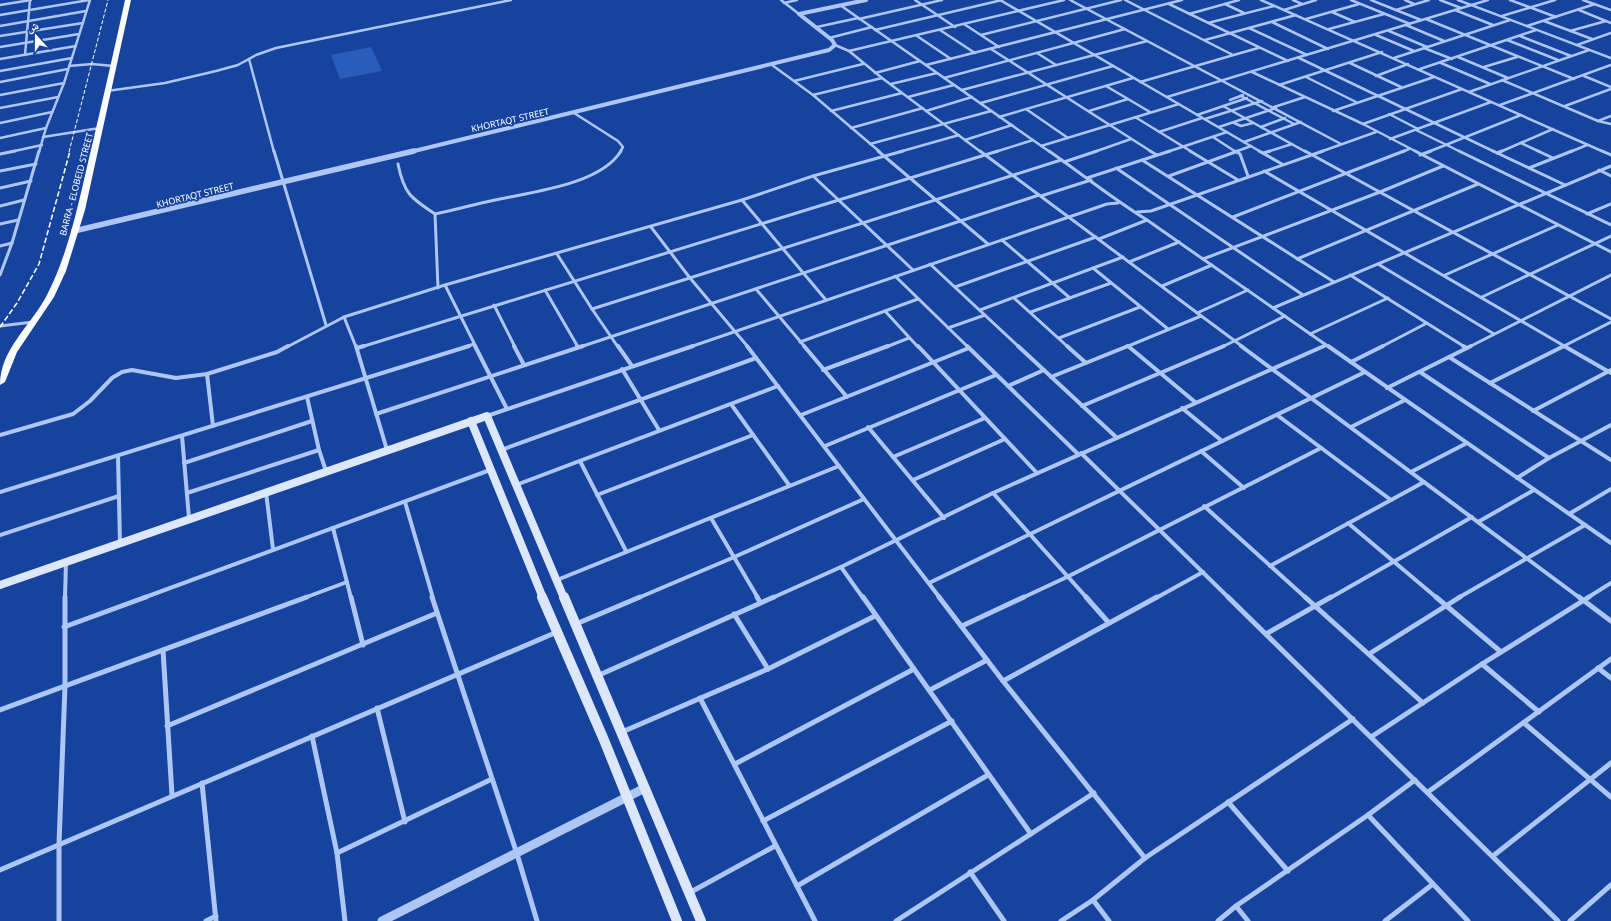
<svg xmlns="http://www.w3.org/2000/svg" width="1611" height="921" viewBox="0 0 1611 921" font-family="'Noto Sans','Noto Naskh Arabic',sans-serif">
	<rect width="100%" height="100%" fill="#16439d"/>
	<!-- green -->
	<polygon fill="#2a5dbb" points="371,47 382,71 340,79 331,55"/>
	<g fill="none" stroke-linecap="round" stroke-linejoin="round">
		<!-- minor-far3 -->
		<g stroke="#aec6f3" stroke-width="2.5">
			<polyline points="781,0 799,14"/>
			<polyline points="915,0 955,27"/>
			<polyline points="1000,0 1261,152"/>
			<polyline points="1070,0 1341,144"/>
			<polyline points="1125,0 1233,55"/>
			<polyline points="1261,0 1604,152"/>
			<polyline points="1293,0 1302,4"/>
			<polyline points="1351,0 1410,24"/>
			<polyline points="1371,0 1421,20"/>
			<polyline points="1405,0 1414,4"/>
			<polyline points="1440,0 1461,8"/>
			<polyline points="1458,0 1611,58"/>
			<polyline points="1510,0 1556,17"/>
			<polyline points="1583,0 1611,10"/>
			<polyline points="784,3 797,0"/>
			<polyline points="1169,4 1288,61"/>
			<polyline points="1225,4 1244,13"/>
			<polyline points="0,5 31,0"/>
			<polyline points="840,5 1050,152"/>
			<polyline points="1284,10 1316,0"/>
			<polyline points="1396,10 1429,0"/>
			<polyline points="1455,10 1493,25"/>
			<polyline points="1579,10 1611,23"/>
			<polyline points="1332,12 1355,22"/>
			<polyline points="1189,14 1239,0"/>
			<polyline points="0,15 89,0"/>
			<polyline points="1502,16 1555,0"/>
			<polyline points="859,19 942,0"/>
			<polyline points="1306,19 1359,4"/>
			<polyline points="1426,19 1574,79"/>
			<polyline points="1544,21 1592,39"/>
			<polyline points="1272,22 1328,49"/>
			<polyline points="1208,23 1274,6"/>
			<polyline points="964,24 999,47"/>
			<polyline points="1406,25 1444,41"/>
			<polyline points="0,26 86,11"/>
			<polyline points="1527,26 1595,4"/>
			<polyline points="817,27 858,18"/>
			<polyline points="1249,28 1307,55"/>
			<polyline points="1329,29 1384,14"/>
			<polyline points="875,30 1002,0"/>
			<polyline points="940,30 975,53"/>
			<polyline points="1389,31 1427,47"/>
			<polyline points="1570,31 1606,21"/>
			<polyline points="981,35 1121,0"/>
			<polyline points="1376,35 1414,51"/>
			<polyline points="0,36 83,23"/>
			<polyline points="917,36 951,59"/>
			<polyline points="1520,36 1571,56"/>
			<polyline points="829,38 872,27"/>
			<polyline points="1205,40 1296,15"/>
			<polyline points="1507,40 1558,60"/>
			<polyline points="835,45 849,51 882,78 981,152"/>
			<polyline points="1577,45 1611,33"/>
			<polyline points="0,47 79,34"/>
			<polyline points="1424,48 1452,59"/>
			<polyline points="991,49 1152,152"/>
			<polyline points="849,51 1064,0"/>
			<polyline points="1037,53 1056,65"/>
			<polyline points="25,55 30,0"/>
			<polyline points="1458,57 1508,78"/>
			<polyline points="1299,58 1495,152"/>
			<polyline points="1394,58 1510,20"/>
			<polyline points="0,59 76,46"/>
			<polyline points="249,59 274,152"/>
			<polyline points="1350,63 1401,87"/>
			<polyline points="1441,63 1490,84"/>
			<polyline points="772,65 813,95 880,152"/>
			<polyline points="926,65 1182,0"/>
			<polyline points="69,66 92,64 113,66"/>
			<polyline points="1484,67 1517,57"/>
			<polyline points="1420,69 1536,30"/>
			<polyline points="0,71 72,58"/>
			<polyline points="1252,72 1363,124 1417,152"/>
			<polyline points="875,73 920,61"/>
			<polyline points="1376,76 1408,64"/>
			<polyline points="1584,76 1611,87"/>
			<polyline points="1306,77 1356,102"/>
			<polyline points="944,78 1125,29"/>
			<polyline points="1502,80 1598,121 1611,124"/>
			<polyline points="794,81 863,64"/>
			<polyline points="0,82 68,69"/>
			<polyline points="1140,82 1258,48"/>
			<polyline points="891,84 937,73"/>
			<polyline points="1279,85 1382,52"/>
			<polyline points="1106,86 1150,112"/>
			<polyline points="962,90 1147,41"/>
			<polyline points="107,91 165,83 216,71 238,65 256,55 276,48 511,0"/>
			<polyline points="1469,92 1589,50"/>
			<polyline points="0,95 64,83"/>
			<polyline points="813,95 882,78"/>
			<polyline points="1241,96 1294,124"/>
			<polyline points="908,97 954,85"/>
			<polyline points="1167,97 1488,0"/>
			<polyline points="1230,100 1243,95"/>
			<polyline points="981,103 1113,66"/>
			<polyline points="1500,105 1611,65"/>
			<polyline points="1223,106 1306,152"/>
			<polyline points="1565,106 1611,89"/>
			<polyline points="1274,107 1305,97"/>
			<polyline points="0,108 58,97"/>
			<polyline points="1026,109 1068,138"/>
			<polyline points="831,111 902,93"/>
			<polyline points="926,111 972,97"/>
			<polyline points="1089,111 1128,99"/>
			<polyline points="1333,111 1434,77"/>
			<polyline points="574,113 618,141 623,147 620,152"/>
			<polyline points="1389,114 1418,129"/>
			<polyline points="1197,115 1247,98"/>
			<polyline points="999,117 1133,78"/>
			<polyline points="1135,117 1192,152"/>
			<polyline points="1205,119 1262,101"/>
			<polyline points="1598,121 1611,116"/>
			<polyline points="0,123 52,112"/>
			<polyline points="1234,123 1241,126 1253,123"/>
			<polyline points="1363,124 1462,89"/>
			<polyline points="1219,127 1276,108"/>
			<polyline points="1261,127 1285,118"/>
			<polyline points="851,128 923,108"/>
			<polyline points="1416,130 1461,152"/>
			<polyline points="1159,132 1202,118"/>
			<polyline points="43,137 100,128"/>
			<polyline points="1213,137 1236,152"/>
			<polyline points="0,138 46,128"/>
			<polyline points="1390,139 1491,102"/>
			<polyline points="965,140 1012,125"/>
			<polyline points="1244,142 1301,122"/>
			<polyline points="1521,143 1540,152"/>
			<polyline points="870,144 991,111"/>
			<polyline points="1041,146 1179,104"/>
			<polyline points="10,152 42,145"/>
			<polyline points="39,152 46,128 64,83 90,0"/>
			<polyline points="899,152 959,135"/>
			<polyline points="995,152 1033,140"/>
			<polyline points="1094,152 1131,139"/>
			<polyline points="1167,152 1227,132"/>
			<polyline points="1235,152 1251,146"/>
			<polyline points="1267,152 1292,144"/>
			<polyline points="1320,152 1376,132"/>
			<polyline points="1402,152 1409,149"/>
			<polyline points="1428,152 1521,115"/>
			<polyline points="1500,152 1553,129"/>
			<polyline points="1570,152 1587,145"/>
		</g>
		<!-- minor-far2 -->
		<g stroke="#aec6f3" stroke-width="3">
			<polyline points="274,151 326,325"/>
			<polyline points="878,151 988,244"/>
			<polyline points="980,151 1243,347"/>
			<path d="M1049 151C1082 174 1113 199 1147 220L1329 347"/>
			<polyline points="1150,151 1157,155"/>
			<polyline points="1190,151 1238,180"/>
			<polyline points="1235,151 1240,154 1248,176"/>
			<polyline points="1259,151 1282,164"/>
			<polyline points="1305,151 1611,319"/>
			<polyline points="1415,151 1611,252"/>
			<polyline points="1459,151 1611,225"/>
			<polyline points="1493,151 1565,185"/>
			<polyline points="1538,151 1553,158"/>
			<polyline points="1602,151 1611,155"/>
			<polyline points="1263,153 1270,151"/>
			<polyline points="1497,153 1502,151"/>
			<polyline points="0,154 15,151"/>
			<polyline points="1420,155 1431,151"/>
			<polyline points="1142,160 1334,282"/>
			<polyline points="1064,162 1097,151"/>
			<path d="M398 164C404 194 411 198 435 214 455 210 475 204 495 200 531 192 600 185 621 151"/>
			<polyline points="1116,168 1303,295"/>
			<polyline points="1529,168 1572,151"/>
			<polyline points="1599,170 1611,176"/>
			<polyline points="0,171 36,164"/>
			<polyline points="1264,171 1566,347"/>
			<polyline points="813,176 913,270"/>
			<polyline points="1169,176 1238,151"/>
			<polyline points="1087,178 1170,151"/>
			<polyline points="0,188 31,181"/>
			<polyline points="1041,196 1091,180"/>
			<polyline points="742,200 826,300"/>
			<polyline points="0,206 24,200"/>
			<polyline points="1137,212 1151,211 1323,151"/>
			<polyline points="435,214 438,288"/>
			<polyline points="1587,214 1611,204"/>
			<polyline points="1233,217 1404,151"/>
			<polyline points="0,224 18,220"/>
			<polyline points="651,227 690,278 748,347"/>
			<polyline points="1099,239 1147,220"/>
			<polyline points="1002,240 1070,298"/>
			<polyline points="0,246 12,243"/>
			<polyline points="557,254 592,309 618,347"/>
			<polyline points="1203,259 1380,192 1443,166"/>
			<polyline points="1297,259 1478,184"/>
			<polyline points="1129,262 1179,242"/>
			<polyline points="930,264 1019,347"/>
			<polyline points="1378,264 1494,334"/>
			<polyline points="1093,268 1168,329"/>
			<polyline points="0,275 12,243 39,151"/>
			<polyline points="1350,275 1465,347"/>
			<polyline points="1445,275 1558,225"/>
			<polyline points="895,276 968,347"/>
			<polyline points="445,285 476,347"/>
			<polyline points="1162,286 1212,265"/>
			<polyline points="955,287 1096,237"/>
			<polyline points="756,289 805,347"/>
			<polyline points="545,290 578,347"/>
			<polyline points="1482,297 1611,236"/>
			<polyline points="1014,298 1068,347"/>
			<polyline points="494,305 515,347"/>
			<polyline points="1273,308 1611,166"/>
			<polyline points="592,309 1061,160"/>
			<polyline points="980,310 1123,257"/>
			<polyline points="885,311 918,347"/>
			<polyline points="1031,312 1111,283"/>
			<polyline points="1197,313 1248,290"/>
			<polyline points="344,317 356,347"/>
			<polyline points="0,326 33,322"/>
			<polyline points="948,328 985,315"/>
			<polyline points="1310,334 1388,298"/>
			<polyline points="1059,338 1140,307"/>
			<polyline points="800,342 918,299"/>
			<polyline points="287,347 344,317 445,285 742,200 813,176 903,151"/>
			<polyline points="361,347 998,151"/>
			<polyline points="465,347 474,344"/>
			<polyline points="580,347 1039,195"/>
			<polyline points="690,347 1107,204 1118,203"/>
			<polyline points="886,347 909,338"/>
			<polyline points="1126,347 1201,316"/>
			<polyline points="1222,347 1285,316"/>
			<polyline points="1322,347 1326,345"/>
			<polyline points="1381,347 1427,323"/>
			<polyline points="1469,347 1611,275"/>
			<polyline points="1562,347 1611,322"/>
		</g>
		<!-- minor-far1 -->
		<g stroke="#aec6f3" stroke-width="4">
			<polyline points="356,346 387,450"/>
			<polyline points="475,346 507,409"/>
			<polyline points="514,346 524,365"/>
			<polyline points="577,346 578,347"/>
			<polyline points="618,346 632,366"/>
			<polyline points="747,346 940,598"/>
			<polyline points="804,346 847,397"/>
			<polyline points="918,346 1037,473"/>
			<polyline points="967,346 1078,454"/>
			<polyline points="1018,346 1116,437"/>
			<polyline points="1067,346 1086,363"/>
			<polyline points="1128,346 1195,402"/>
			<polyline points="1241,346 1580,598"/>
			<polyline points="1328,346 1611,543"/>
			<polyline points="1463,346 1467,348"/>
			<polyline points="1564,346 1611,373"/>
			<polyline points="357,348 364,346"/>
			<polyline points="1449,357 1611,460"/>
			<polyline points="1351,362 1383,346"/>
			<polyline points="622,369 659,430"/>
			<polyline points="823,370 888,346"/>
			<polyline points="1420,372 1549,458"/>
			<polyline points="207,374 213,426"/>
			<polyline points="1051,377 1128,346"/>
			<polyline points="1490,383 1564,346"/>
			<polyline points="1008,386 1044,370"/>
			<polyline points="1387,388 1471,346"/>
			<polyline points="307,397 319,450 326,471"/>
			<polyline points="731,404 789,485"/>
			<polyline points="1082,406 1224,346"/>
			<polyline points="1182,408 1222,441"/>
			<polyline points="1533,411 1611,370"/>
			<polyline points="376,414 583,346"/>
			<polyline points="801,415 969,348"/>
			<polyline points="1277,415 1391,500"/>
			<polyline points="487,416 693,346"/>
			<polyline points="868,427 944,518"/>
			<polyline points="1351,427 1405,400"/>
			<polyline points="0,435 73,414 90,401 112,378 122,372 132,370 176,378 207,374 277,352 288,346"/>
			<polyline points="182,436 189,518"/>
			<polyline points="825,446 996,375"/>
			<polyline points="501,450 756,358"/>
			<polyline points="1201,451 1244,488"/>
			<polyline points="1081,453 1229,598"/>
			<polyline points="118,456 120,543"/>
			<polyline points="893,457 985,418"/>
			<polyline points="580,461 626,551"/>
			<polyline points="184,463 312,421"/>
			<polyline points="1411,472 1467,443"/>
			<polyline points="1517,478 1549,458 1611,425"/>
			<polyline points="913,480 1005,439"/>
			<polyline points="516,485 778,386"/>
			<polyline points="0,492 469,346"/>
			<polyline points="266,492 273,549"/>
			<polyline points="187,493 319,450"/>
			<polyline points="993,493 1087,598"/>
			<polyline points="597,495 753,435"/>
			<polyline points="405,502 433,598"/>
			<polyline points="1204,506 1306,598"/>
			<polyline points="1569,514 1611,489"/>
			<polyline points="711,518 758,598"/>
			<polyline points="1478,522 1534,490"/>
			<polyline points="1348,523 1437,598"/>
			<polyline points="333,528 351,598"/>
			<polyline points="0,535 119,496"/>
			<polyline points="1270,566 1424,482"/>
			<polyline points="841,567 863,598"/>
			<polyline points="557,580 839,466"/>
			<polyline points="929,583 1365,372"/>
			<polyline points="65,598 66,561"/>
			<polyline points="143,598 490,470"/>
			<polyline points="304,598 347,582"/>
			<polyline points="638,598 732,558 864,499"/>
			<polyline points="772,598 841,567 993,493 1324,346"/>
			<polyline points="1022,598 1067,577 1321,448"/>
			<polyline points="1156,598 1203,572"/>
			<polyline points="1330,598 1472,517"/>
			<polyline points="1458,598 1585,525"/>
			<polyline points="1587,598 1611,583"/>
		</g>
		<!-- minor -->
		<g stroke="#aec6f3" stroke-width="5">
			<polyline points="351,597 363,645"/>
			<polyline points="432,597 517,854 537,921"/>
			<polyline points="757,597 760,602"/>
			<polyline points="863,597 1031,834"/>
			<polyline points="939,597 1003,681 1145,858"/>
			<polyline points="1086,597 1109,623"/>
			<polyline points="1228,597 1558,921"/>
			<polyline points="1305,597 1423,703"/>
			<polyline points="1436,597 1501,652"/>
			<polyline points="1579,597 1611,621"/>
			<polyline points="734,614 768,669"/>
			<polyline points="576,624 640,597"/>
			<polyline points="962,626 1024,597"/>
			<polyline points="64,627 146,597"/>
			<polyline points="1266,634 1331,597"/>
			<polyline points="163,650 172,795"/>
			<polyline points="1369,654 1460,597"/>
			<polyline points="1482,664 1539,712"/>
			<polyline points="1598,668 1611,678"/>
			<polyline points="597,676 774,597"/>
			<polyline points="1003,681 1157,597"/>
			<polyline points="930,690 987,660"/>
			<polyline points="700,698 815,921"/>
			<polyline points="377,708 405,822"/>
			<polyline points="0,710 307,597"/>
			<polyline points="1524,723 1611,797"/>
			<polyline points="167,726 437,613"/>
			<polyline points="622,732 768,669 875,616"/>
			<polyline points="312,736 337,853 345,921"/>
			<polyline points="1371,737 1482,664 1589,597"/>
			<polyline points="735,764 914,669"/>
			<polyline points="202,783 216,921"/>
			<polyline points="1428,792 1611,659"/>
			<polyline points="1228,802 1288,871"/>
			<polyline points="1368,815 1468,921"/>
			<polyline points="763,821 952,721"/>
			<polyline points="337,853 492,779"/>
			<polyline points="1493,856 1611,763"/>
			<polyline points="0,870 557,632"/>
			<polyline points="970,872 1004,921"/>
			<polyline points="797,886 988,775"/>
			<polyline points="689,893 775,846"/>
			<polyline points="1093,900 1109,921"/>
			<polyline points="1236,906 1248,921"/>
			<polyline points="59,921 59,844 65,686 65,597"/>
			<polyline points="206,921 216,916"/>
			<polyline points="896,921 1094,793"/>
			<polyline points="1061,921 1093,900 1145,858 1353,719"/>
			<polyline points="1218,921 1236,906 1368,815 1415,780"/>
			<polyline points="1385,921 1433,884"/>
			<polyline points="1570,921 1611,885"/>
		</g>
		<!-- tertiary-far2 -->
		<polyline stroke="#aec6f3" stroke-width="4" points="410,152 829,50 835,45 832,40 799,14 866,0"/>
		<!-- tertiary-far1 -->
		<polyline stroke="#aec6f3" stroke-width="5.5" points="74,231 414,151"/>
		<!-- tertiary -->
		<polyline stroke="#aec6f3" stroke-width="9" points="382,921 645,788"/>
		<!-- secondary-far1 -->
		<g stroke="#dde7fc" stroke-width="8">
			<polyline points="471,421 543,598"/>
			<polyline points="0,585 487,416 564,598"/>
		</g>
		<!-- secondary -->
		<g stroke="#dde7fc" stroke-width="10">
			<polyline points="542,597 604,740 677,921"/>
			<polyline points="564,597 701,921"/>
		</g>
		<!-- primary -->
		<path fill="#fafbff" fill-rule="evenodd" d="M125 0H131L85 210 66 271 54 297 17 352 5 382 0 385C0 349 31 326 47 295 69 252 79 201 90 154 102 103 114 51 125 0Z"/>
		<!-- rail-far1 -->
		<polyline stroke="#fff" stroke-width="1" stroke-dasharray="4 2" stroke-linecap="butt" points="69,152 108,0"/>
		<!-- rail -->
		<polyline stroke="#fff" stroke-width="1.5" stroke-dasharray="5.5 2.5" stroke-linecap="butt" points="0,327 17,303 39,264 70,151"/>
	</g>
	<g text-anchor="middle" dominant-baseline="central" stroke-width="3.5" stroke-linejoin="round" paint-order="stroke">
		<!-- far-street labels -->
		<g font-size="9" fill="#fff" stroke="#16439d">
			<text transform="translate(510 120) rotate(-13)">KHORTAQT STREET</text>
			<text transform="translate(76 184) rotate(-75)">BARRA - ELOBEID STREET</text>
			<text transform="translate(195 195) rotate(-14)">KHORTAQT STREET</text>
		</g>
	</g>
	<!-- north arrow -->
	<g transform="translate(36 36) rotate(339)" stroke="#16439d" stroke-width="3" paint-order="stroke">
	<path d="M0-3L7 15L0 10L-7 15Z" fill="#ffffff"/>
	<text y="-6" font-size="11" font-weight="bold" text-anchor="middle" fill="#ffffff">ش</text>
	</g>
</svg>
